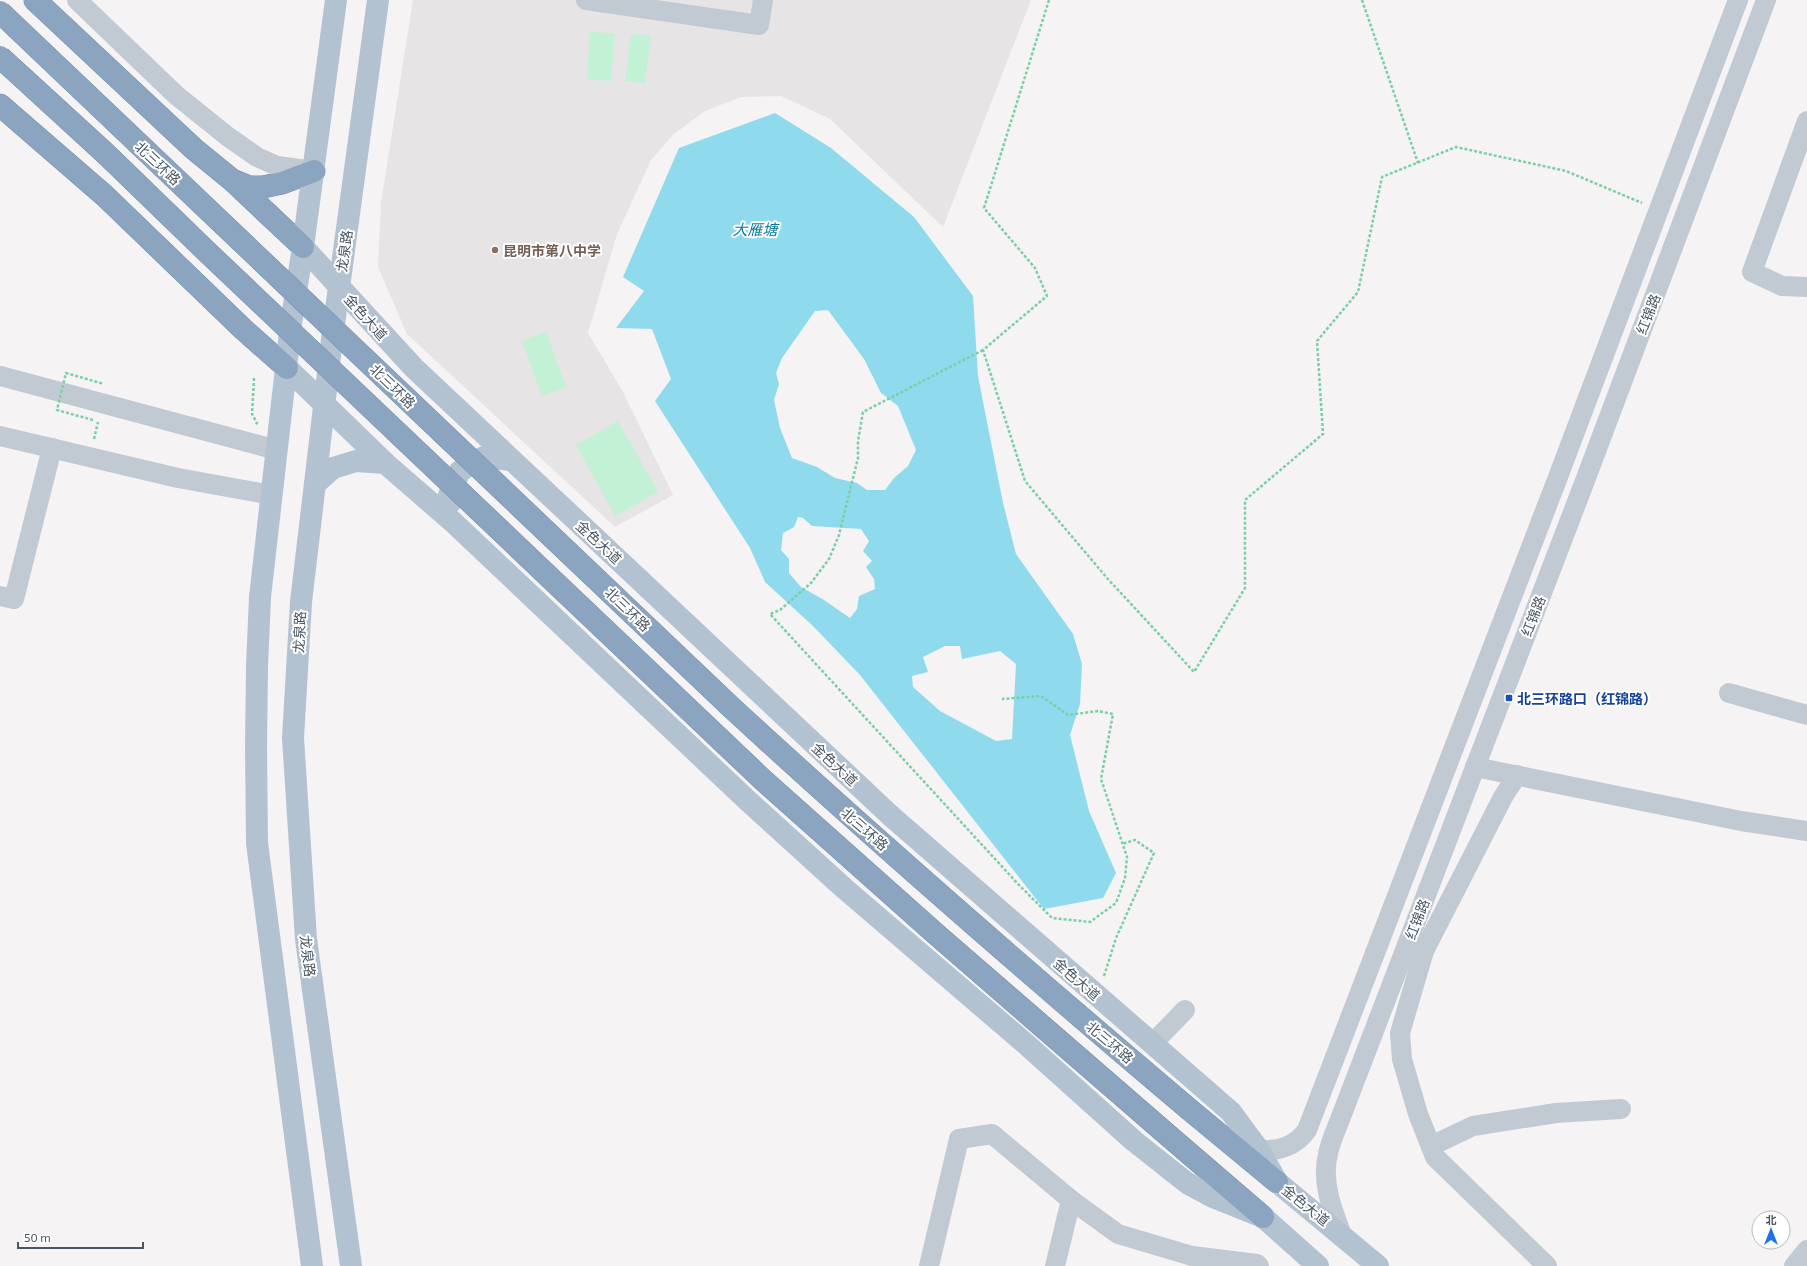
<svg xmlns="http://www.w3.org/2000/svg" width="1807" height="1266" viewBox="0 0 1807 1266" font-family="'Exo 2','Noto Sans SC',sans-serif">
	<rect width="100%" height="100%" fill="#f5f3f3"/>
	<!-- education -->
	<polygon fill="#e6e4e5" points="413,0 1031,0 943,227 830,119 781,96 741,97 705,111 674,134 651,160 617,234 588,333 623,392 673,495 615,527 407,334 378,267 381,203"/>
	<!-- green -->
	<g fill="#c3f1d5">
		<polygon points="590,31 615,34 611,81 587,79"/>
		<polygon points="631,34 651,36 645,83 625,81"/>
		<polygon points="546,332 566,387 542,396 522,341"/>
		<polygon points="618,421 658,492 615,516 576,445"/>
	</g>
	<!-- water -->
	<path fill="#90daee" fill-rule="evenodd" d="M775 113 831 148 914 217 973 296 978 376 1003 503 1016 554 1073 634 1082 664 1080 704 1070 735 1089 811 1116 873 1103 898 1044 909 860 675 813 626 765 582 750 548 655 401 671 379 652 329 616 328 644 291 623 277 679 148ZM828 310 864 359 881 393 898 406 916 450 908 466 894 478 885 490H867L857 483 835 478 817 467 792 458 780 428 774 400 779 384 776 373 782 358 815 311ZM798 517 803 518 812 526 861 529 869 541 863 551 872 561 866 567 874 579 875 589 859 596 857 609 850 618 824 600 801 587 789 573V559L781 550 783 533 794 527ZM945 646H960L962 659 1000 651 1016 664 1012 739 996 741 940 711 913 687 912 676 928 672 923 657Z"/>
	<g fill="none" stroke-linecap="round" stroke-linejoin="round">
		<!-- highway casing -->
		<g stroke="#7690ad" stroke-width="23">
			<g id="highway">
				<polyline points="35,0 194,149 232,180 249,187 263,187 282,183 314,171"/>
				<polyline points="0,105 105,196 243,329 287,368"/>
				<polyline points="234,182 303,247"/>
				<polyline points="1190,1110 1277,1182"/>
				<polyline points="1170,1137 1263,1217"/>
			</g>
		</g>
		<!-- path -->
		<g stroke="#7ad0a6" stroke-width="2.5" stroke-dasharray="3 2" stroke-linecap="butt">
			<polyline points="1049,0 984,208 1035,268 1047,296 983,350 1025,481 1107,578 1194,672 1245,588 1245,500 1323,434 1317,341 1358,292 1382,177 1456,147 1566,171 1642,203"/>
			<polyline points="1362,0 1418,163"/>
			<polyline points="983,350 863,412 858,441 858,458 839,535 829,559 811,583 780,610 770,614 1018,884 1052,918 1090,922 1116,903 1125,878 1127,857 1101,779 1113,714 1098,711 1068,715 1041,696 1002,699"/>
			<polyline points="254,378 252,414 257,423 255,425"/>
			<polyline points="94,439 98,422"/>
			<polyline points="1104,976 1116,938 1154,853 1135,840 1122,844"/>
		</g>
		<!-- minor -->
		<g stroke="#c1cad2" stroke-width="20">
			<polyline points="77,0 176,95 227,136 257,157 277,166 314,171"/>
			<polyline points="586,0 759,25 763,0"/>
			<polyline points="1807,121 1752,272 1782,286 1807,287"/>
			<polyline points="0,376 277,450"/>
			<polyline points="0,436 178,478 272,495"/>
			<polyline points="0,596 14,599 52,448"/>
			<polyline points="1729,693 1807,715"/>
			<polyline points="1475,767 1741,821 1807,831"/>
			<polyline points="1517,775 1503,797 1424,951 1400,1033 1402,1059 1418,1114 1435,1157 1547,1266"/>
			<polyline points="1152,1044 1185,1010"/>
			<polyline points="1431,1146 1473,1126 1556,1113 1621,1109"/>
			<path d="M1246 1147C1269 1153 1292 1151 1307 1130L1558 477 1738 0"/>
			<path d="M1342 1235C1332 1209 1321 1181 1328 1154 1330 1143 1335 1132 1339 1122L1583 486 1766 0"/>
			<polyline points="929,1266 959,1139 992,1134 1071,1200 1118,1234 1192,1256 1257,1264 1259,1266"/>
			<polyline points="1055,1266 1071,1200"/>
			<polyline points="1794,1266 1807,1250"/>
		</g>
		<!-- major -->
		<g stroke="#b3c2d1" stroke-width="22">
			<polyline points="303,247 414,368 891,816 1231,1112 1259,1150 1277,1182 1378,1266"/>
			<polyline points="287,368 385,463 453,522 747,800 845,889 1027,1045 1134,1141 1187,1183 1213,1197 1263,1217 1318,1266"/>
			<polyline points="315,484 333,468 356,461 385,463"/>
			<polyline points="450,503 449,495 460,471 484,457 511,460"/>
			<polyline points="312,1266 257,843 256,747 257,666 260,597 291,324 303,247 336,0"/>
			<polyline points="351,1266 306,939 293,738 301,602 332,339 378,0"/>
		</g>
		<!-- highway -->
		<use href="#highway" stroke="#8ba5c1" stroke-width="22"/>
		<!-- highway-bridge casing -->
		<g stroke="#7690ad" stroke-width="23" stroke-linecap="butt">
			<g id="highway-bridge">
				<path d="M0 12 733 709C882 846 1035 979 1190 1110"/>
				<polyline points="0,57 106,154 204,249 763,780 937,935 1170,1137"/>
			</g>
		</g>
		<!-- path-bridge -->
		<polyline stroke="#7ad0a6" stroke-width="2.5" stroke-dasharray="3 2" stroke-linecap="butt" points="93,420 57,410 66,373 104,384"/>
		<!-- highway-bridge -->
		<use href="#highway-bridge" stroke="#8ba5c1" stroke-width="22"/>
	</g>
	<!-- markers -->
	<circle fill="#8d6e63" stroke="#fff" stroke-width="1.5" cx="495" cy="250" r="4"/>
	<rect fill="#1a4fb4" stroke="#fff" stroke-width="1.5" x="1505" y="694" width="8" height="8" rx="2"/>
	<g text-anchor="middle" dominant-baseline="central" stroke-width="4" stroke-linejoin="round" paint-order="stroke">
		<!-- street labels -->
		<g font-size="14" fill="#4a5661" stroke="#fff">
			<text transform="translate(158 163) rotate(43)">北三环路</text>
			<text transform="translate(344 251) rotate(-82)">龙泉路</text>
			<text transform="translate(1648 314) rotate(-69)">红锦路</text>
			<text transform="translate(366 317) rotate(48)">金色大道</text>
			<text transform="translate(393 386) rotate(44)">北三环路</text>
			<text transform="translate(599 542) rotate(43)">金色大道</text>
			<text transform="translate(628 609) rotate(44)">北三环路</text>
			<text transform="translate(1533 616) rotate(-69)">红锦路</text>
			<text transform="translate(299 632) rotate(-87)">龙泉路</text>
			<text transform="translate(835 764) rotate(43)">金色大道</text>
			<text transform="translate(865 829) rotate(41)">北三环路</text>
			<text transform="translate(1417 919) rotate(-69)">红锦路</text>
			<text transform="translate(308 956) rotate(83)">龙泉路</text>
			<text transform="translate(1077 979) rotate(41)">金色大道</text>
			<text transform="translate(1110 1042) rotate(40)">北三环路</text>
			<text transform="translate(1306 1205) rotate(39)">金色大道</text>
		</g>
		<!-- education labels -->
		<g font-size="14" font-weight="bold" fill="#785e54" stroke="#fff" text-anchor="start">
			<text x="503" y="250">昆明市第八中学</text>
		</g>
		<!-- transit labels -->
		<g font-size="14" font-weight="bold" fill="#164399" stroke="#fff" text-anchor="start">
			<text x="1517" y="698">北三环路口（红锦路）</text>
		</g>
		<!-- water labels -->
		<g font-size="15" font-style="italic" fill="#0c7c9b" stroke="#fff">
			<text x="755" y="229">大雁塘</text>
		</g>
	</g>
	<!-- north arrow -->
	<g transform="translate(1771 1230)"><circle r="19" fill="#ffffff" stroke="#b7bbc0"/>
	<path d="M0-3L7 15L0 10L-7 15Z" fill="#1a73e8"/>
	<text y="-6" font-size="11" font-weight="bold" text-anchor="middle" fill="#4a5661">北</text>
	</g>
	<!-- scale -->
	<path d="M18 1242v6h125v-6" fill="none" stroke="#4a5661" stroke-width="2"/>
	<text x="24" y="1242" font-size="12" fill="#4a5661" stroke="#ffffff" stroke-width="3" paint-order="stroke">50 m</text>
</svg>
